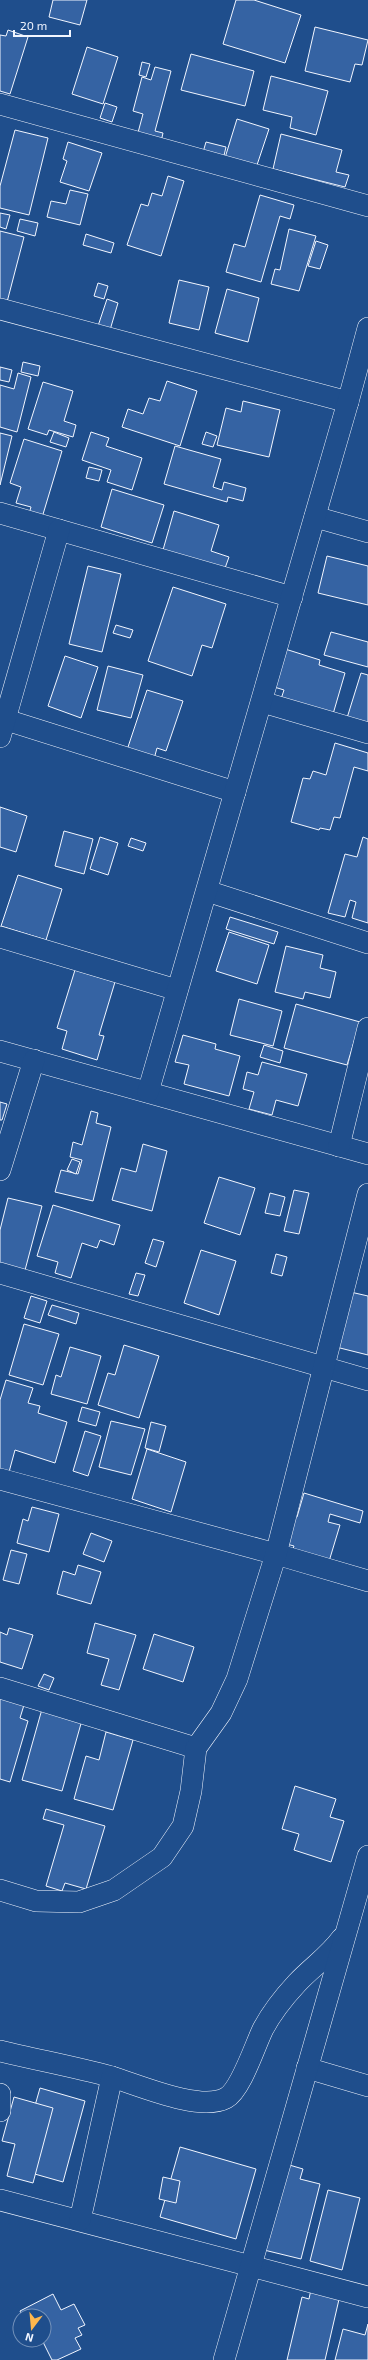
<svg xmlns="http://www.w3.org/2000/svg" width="368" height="2360" viewBox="0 0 368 2360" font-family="'Exo 2',sans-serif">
	<rect width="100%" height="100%" fill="#1f4e8c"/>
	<!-- building -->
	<g fill="#3563a3" stroke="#f2f6ff">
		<polygon points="53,0 87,0 80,25 49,17"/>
		<polygon points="236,0 254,0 301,15 285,63 223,44"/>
		<polygon points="315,27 368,40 362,65 355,64 350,82 305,71"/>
		<polygon points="8,30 28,37 10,94 0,91 0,35 6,36"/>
		<polygon points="87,47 118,57 103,104 72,94"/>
		<polygon points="191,54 254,71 245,106 181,90"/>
		<polygon points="142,62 150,64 146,77 139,75"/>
		<polygon points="155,67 171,71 155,131 163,133 160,146 136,140 143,114 133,111 142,77 151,80"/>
		<polygon points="271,76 328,91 316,135 290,128 292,117 263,110"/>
		<polygon points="105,103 117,107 112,122 100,118"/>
		<polygon points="237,119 269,129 255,171 224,161"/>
		<polygon points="15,130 48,138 29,215 0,208 0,186"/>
		<polygon points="281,134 342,150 336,172 349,175 345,187 273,169"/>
		<polygon points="68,142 102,153 89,191 60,182 67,161 63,159"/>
		<polygon points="206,142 226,147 222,164 201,159"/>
		<polygon points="168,176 184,181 161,256 127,245 141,204 148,206 152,193 162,196"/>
		<polygon points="70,190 88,194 80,225 47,217 51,201 66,204"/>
		<polygon points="260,195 294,205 290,219 280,216 261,282 226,272 234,244 245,247"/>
		<polygon points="0,213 10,215 6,229 0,227"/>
		<polygon points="20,219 38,223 35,236 17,231"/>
		<polygon points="289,229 316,236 299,291 271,284 275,269 280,270"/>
		<polygon points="0,231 24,237 6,306 0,305"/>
		<polygon points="86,234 114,243 111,253 83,245"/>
		<polygon points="316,241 328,245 320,269 308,266"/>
		<polygon points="179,280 209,287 199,330 169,323"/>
		<polygon points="98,283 108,286 104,299 94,296"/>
		<polygon points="227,289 259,298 248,342 215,333"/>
		<polygon points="107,299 118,303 110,330 98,326"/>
		<polygon points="23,362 40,366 38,376 21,372"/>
		<polygon points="0,367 12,370 9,382 0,380"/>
		<polygon points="18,373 31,377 17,432 0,427 0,385 14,389"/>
		<polygon points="167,381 197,391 180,446 122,427 128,409 143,414 149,398 160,401"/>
		<polygon points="43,382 73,391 64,421 76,425 73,437 49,430 47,435 28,429"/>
		<polygon points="243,401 280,410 269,457 217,445 226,408 241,412"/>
		<polygon points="54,432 69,438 66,447 50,442"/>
		<polygon points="91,432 109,438 106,446 142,458 132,490 107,482 111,470 82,460"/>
		<polygon points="206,432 217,436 213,447 202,444"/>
		<polygon points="0,433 12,436 0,485"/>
		<polygon points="24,439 62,451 41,521 28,517 31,507 16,503 21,487 10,483"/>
		<polygon points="175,446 221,459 213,487 222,490 224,482 246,488 243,501 228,497 227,502 164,484"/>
		<polygon points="89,467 102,470 99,481 86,478"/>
		<polygon points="112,489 164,505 152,543 101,527"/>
		<polygon points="174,511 219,525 211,551 229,557 224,571 161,557"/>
		<polygon points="327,556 368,566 368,605 318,593"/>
		<polygon points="88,566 121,574 102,652 69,644"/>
		<polygon points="173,587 226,604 212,648 202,645 192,676 148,661"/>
		<polygon points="116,625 133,630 130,638 113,633"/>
		<polygon points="331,632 368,642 368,667 324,655"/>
		<polygon points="282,648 320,660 319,665 345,673 331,721 279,705 284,690 271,686"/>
		<polygon points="65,656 98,667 81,718 48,706"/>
		<polygon points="108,666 143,675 131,718 97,710"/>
		<polygon points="361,673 368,675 368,725 347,718"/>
		<polygon points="147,690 183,701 166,751 157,748 154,759 127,750"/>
		<polygon points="335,743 368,753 368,771 354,767 340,818 334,817 330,830 320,828 319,830 291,822 303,778 310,779 313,771 326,775"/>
		<polygon points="0,807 27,816 16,852 0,847"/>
		<polygon points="64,831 93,839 84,874 55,866"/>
		<polygon points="100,837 118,843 108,875 90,869"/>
		<polygon points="363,837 368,839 368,923 352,918 356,902 350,900 345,917 328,913 345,854 357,857"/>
		<polygon points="131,838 146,843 143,851 128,846"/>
		<polygon points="18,875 62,889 46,940 1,926"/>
		<polygon points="230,917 278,932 274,944 226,929"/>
		<polygon points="229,932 269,945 257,984 216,971"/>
		<polygon points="286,946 323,955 320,968 336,972 330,998 305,992 303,999 275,992"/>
		<polygon points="75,970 115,982 99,1035 104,1036 97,1060 62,1049 67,1031 57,1028"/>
		<polygon points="239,999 282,1011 273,1046 230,1035"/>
		<polygon points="296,1004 360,1022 347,1065 284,1048"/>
		<polygon points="183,1035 216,1044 215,1049 240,1056 229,1096 184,1084 189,1065 175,1062"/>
		<polygon points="264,1045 283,1051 280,1063 260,1057"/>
		<polygon points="262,1062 307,1074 298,1106 276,1100 272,1115 249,1109 254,1092 243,1089 247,1072 258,1075"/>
		<polygon points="0,1102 7,1104 2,1120 0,1120"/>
		<polygon points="91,1111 98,1113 96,1123 111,1127 93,1201 55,1192 61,1170 78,1174 82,1160 70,1157 73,1142 82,1145"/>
		<polygon points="143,1144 167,1151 152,1211 112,1200 121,1168 136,1172"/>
		<polygon points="72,1159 80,1162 76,1174 67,1170"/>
		<polygon points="219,1177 255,1188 240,1235 204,1223"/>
		<polygon points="294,1190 309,1193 299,1234 284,1231"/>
		<polygon points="270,1193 285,1197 280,1216 265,1213"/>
		<polygon points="8,1198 42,1206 24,1274 0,1268 0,1230"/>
		<polygon points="53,1205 120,1225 114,1245 100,1240 97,1248 82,1243 71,1278 55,1273 58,1262 37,1256"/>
		<polygon points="153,1239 164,1242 156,1267 145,1263"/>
		<polygon points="201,1250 236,1261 219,1315 184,1303"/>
		<polygon points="276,1254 287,1257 282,1276 271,1273"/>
		<polygon points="136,1273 145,1275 138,1296 129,1294"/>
		<polygon points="346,1291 368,1296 368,1355 332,1346"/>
		<polygon points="31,1296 47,1301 40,1323 24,1318"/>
		<polygon points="52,1305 79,1313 76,1324 48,1315"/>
		<polygon points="24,1324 59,1334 43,1385 9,1375"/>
		<polygon points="124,1345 159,1356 139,1418 98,1405 108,1373 115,1375"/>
		<polygon points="70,1347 101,1356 87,1404 51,1394 56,1375 61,1377"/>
		<polygon points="6,1380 33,1388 28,1403 40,1406 38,1413 67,1422 55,1463 15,1450 9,1472 0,1469 0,1400"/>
		<polygon points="82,1407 100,1412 96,1426 78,1421"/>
		<polygon points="111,1421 145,1429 131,1475 99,1467"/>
		<polygon points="151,1422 166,1426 159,1452 145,1448"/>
		<polygon points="85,1431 101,1436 88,1476 73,1471"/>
		<polygon points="147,1449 186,1462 171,1512 132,1499"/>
		<polygon points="304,1493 363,1511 360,1523 330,1514 328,1522 340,1525 327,1568 290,1557 294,1546 272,1540 280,1512 297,1517"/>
		<polygon points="32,1507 59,1514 49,1552 17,1543 23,1519 28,1521"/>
		<polygon points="91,1533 112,1541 104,1562 83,1554"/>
		<polygon points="11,1550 27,1554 19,1584 3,1580"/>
		<polygon points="78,1565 101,1572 91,1604 57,1594 63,1571 75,1575"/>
		<polygon points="95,1623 136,1635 119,1690 101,1685 109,1659 87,1653"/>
		<polygon points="9,1628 33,1635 22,1669 0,1662 0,1632 7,1635"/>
		<polygon points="154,1634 194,1647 183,1682 143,1669"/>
		<polygon points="44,1674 54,1678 49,1690 38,1686"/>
		<polygon points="0,1698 24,1705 20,1718 28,1721 10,1782 0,1779"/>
		<polygon points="42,1709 82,1720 62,1791 22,1780"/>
		<polygon points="106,1732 133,1740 113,1810 74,1799 86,1756 99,1760"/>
		<polygon points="295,1786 336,1799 330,1817 344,1821 331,1862 294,1850 299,1834 282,1829"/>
		<polygon points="46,1809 105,1826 86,1889 65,1883 62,1891 46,1886 64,1825 43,1819"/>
		<polygon points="40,2088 85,2101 63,2182 17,2169"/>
		<polygon points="14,2097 53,2108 33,2183 7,2176 15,2144 2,2141"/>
		<polygon points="180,2147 256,2169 236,2239 160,2217"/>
		<polygon points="286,2164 303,2169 300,2179 320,2184 301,2259 264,2250"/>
		<polygon points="163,2177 180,2181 176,2203 159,2199"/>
		<polygon points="328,2190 360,2198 342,2270 310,2261"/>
		<polygon points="311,2289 340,2295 325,2360 287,2360 302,2297 309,2299"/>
		<polygon points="53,2294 61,2310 74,2304 85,2325 78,2328 82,2335 75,2338 81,2349 57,2360 52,2360 42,2340 44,2340 44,2316 22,2316 20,2311"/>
		<polygon points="368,2324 368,2360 335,2360 343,2329 365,2335"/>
	</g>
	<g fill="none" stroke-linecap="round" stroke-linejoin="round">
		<!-- minor casing -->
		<g stroke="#f2f6ff" stroke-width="22">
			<g id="minor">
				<polyline points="0,104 368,206"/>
				<polyline points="0,309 348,402"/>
				<polyline points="0,513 292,597"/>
				<polyline points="315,517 368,532"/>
				<polyline points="262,702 368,733"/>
				<polyline points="0,718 235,792"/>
				<polyline points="0,737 59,530"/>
				<polyline points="207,891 368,943"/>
				<polyline points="0,937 177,990"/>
				<polyline points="0,1051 368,1154"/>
				<polyline points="148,1092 348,402 368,328"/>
				<polyline points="339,1146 368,1028"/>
				<polyline points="0,1170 34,1060"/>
				<polyline points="0,1273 368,1380"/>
				<polyline points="0,1479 276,1554 368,1581"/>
				<polyline points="0,1688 196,1748"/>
				<polyline points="0,1890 36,1901 79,1902 114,1890 162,1857 183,1826 191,1791 196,1748 221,1713 237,1679 276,1554 368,1194"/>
				<path d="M0 2051C37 2060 75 2067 112 2077 139 2085 200 2112 226 2098 241 2090 255 2045 263 2029 272 2012 284 1997 297 1983 312 1967 329 1956 342 1938"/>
				<polyline points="307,2068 368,2086"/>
				<polyline points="0,2094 0,2111"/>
				<polyline points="0,2200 368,2297"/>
				<polyline points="80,2220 112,2077"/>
				<polyline points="224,2360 368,1856"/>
			</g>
		</g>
		<!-- minor -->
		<use href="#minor" stroke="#1f4e8c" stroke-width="21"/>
	</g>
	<!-- north arrow -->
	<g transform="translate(32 2328) rotate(196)"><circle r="19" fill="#1f4e8c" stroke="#7391ba"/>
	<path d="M0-3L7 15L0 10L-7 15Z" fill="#ffb74d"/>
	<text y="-6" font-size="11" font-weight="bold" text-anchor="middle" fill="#f2f6ff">N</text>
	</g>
	<!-- scale -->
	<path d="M14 30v6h56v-6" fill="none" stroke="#f2f6ff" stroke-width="2"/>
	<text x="20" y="30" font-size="12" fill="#f2f6ff" stroke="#1f4e8c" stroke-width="3" paint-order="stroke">20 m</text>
</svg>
